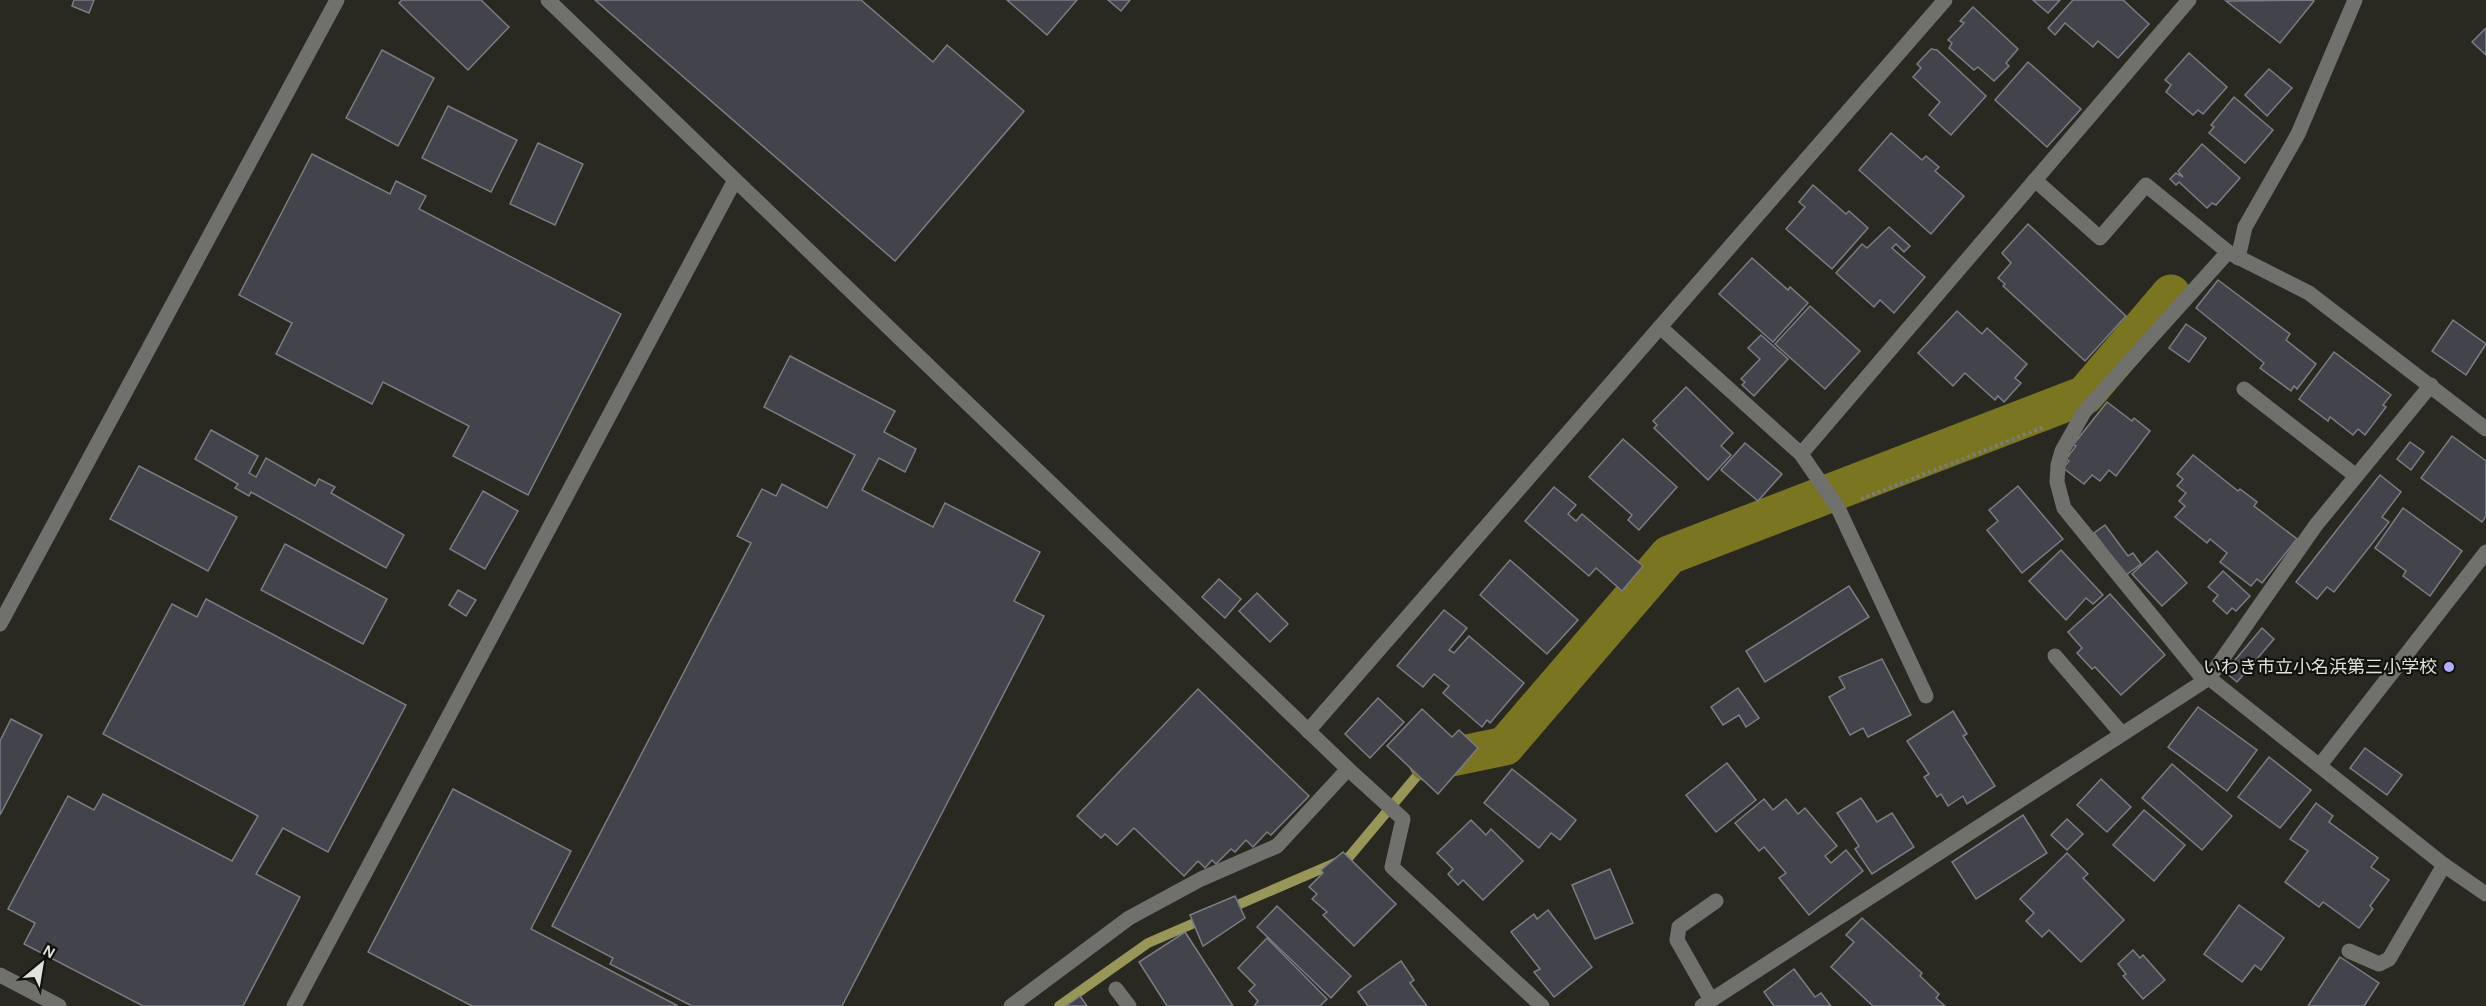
<svg xmlns="http://www.w3.org/2000/svg" width="2486" height="1006" viewBox="0 0 2486 1006" font-family="Karla,'Noto Sans JP',sans-serif">
	<rect width="100%" height="100%" fill="#292922"/>
	<g fill="none" stroke-linecap="round" stroke-linejoin="round">
		<!-- stream -->
		<g stroke="#989659" stroke-width="10">
			<polyline points="1226,910 1349,857 1426,765"/>
			<polyline points="1059,1006 1148,943 1206,918"/>
		</g>
		<!-- canal -->
		<polyline stroke="#797521" stroke-width="39" points="1428,762 1505,746 1669,555 2085,395 2171,294"/>
	</g>
	<!-- building -->
	<g fill="#43434b" stroke="#7c7c84" stroke-width="1.5">
		<polygon points="74,0 94,0 89,13 72,6"/>
		<polygon points="402,0 481,0 509,27 468,70 399,3"/>
		<polygon points="595,0 861,0 933,62 947,45 1024,111 895,261"/>
		<polygon points="1007,0 1077,0 1047,35"/>
		<polygon points="1108,0 1130,0 1121,11"/>
		<polygon points="2033,0 2060,0 2048,13"/>
		<polygon points="2073,0 2123,0 2149,24 2118,58 2098,41 2093,47 2065,23 2055,35 2048,28"/>
		<polygon points="2226,1 2313,0 2314,1 2280,43"/>
		<polygon points="1973,7 2018,49 2006,63 2009,66 1994,81 1978,67 1974,70 1949,48 1952,43 1948,40 1964,23 1960,21"/>
		<polygon points="2486,28 2486,55 2472,42"/>
		<polygon points="1931,49 1937,50 1986,96 1951,135 1929,115 1940,102 1913,77 1921,68 1917,64"/>
		<polygon points="382,50 434,78 398,146 346,118"/>
		<polygon points="2189,53 2227,87 2203,114 2198,110 2193,115 2166,92 2171,85 2165,80"/>
		<polygon points="2028,62 2081,109 2047,147 1995,100"/>
		<polygon points="2269,69 2292,88 2267,116 2245,95"/>
		<polygon points="2234,97 2273,130 2245,163 2209,133 2214,127 2211,125"/>
		<polygon points="448,106 517,140 491,192 422,158"/>
		<polygon points="1891,133 1922,160 1926,156 1939,167 1935,171 1964,196 1931,234 1859,170"/>
		<polygon points="538,143 583,164 555,225 510,204"/>
		<polygon points="2202,144 2240,178 2216,205 2212,203 2207,208 2179,182 2176,185 2170,179 2176,173 2183,177 2178,171"/>
		<polygon points="312,154 390,194 396,181 426,196 419,209 621,314 528,495 453,456 469,426 383,382 372,404 276,354 292,323 239,295"/>
		<polygon points="1813,185 1846,214 1849,211 1868,228 1832,269 1786,229 1805,207 1799,202"/>
		<polygon points="2028,224 2126,316 2085,361 2003,286 2005,284 1998,278 2011,263 2002,253"/>
		<polygon points="1889,227 1910,246 1904,252 1896,244 1892,248 1925,277 1894,313 1880,300 1874,307 1836,273 1862,244 1867,248"/>
		<polygon points="1752,258 1788,290 1790,287 1808,303 1773,342 1719,294"/>
		<polygon points="2218,280 2290,334 2286,340 2316,364 2297,389 2294,386 2291,391 2260,368 2264,363 2196,308"/>
		<polygon points="1810,306 1860,351 1825,389 1775,344"/>
		<polygon points="1957,311 1982,334 1987,328 2027,364 2015,378 2021,383 2004,402 1998,396 1995,400 1965,373 1953,386 1918,353"/>
		<polygon points="2453,320 2486,344 2466,375 2432,351"/>
		<polygon points="2186,324 2206,338 2189,362 2169,348"/>
		<polygon points="1761,335 1788,359 1754,396 1742,385 1745,382 1741,379 1760,359 1748,348"/>
		<polygon points="2334,352 2391,395 2383,405 2386,407 2365,435 2358,429 2353,435 2330,417 2328,421 2299,399"/>
		<polygon points="790,356 895,411 884,432 916,449 905,472 879,458 862,490 933,527 945,503 1040,552 1014,601 1044,616 842,1006 692,1006 610,964 613,958 552,926 751,543 737,536 762,489 776,496 782,484 827,508 855,455 764,407"/>
		<polygon points="1686,387 1733,433 1721,446 1731,455 1708,480 1654,428 1657,425 1653,421"/>
		<polygon points="2107,402 2132,421 2134,418 2150,431 2116,476 2109,470 2100,481 2092,475 2084,484 2063,468 2069,461 2066,459 2076,446 2073,445"/>
		<polygon points="211,430 258,456 249,473 256,477 266,458 315,486 319,479 335,487 331,493 404,535 386,568 251,492 249,496 235,488 238,484 195,459"/>
		<polygon points="2452,436 2486,461 2486,516 2482,522 2421,478"/>
		<polygon points="1623,439 1677,487 1639,530 1628,520 1632,515 1589,477"/>
		<polygon points="2410,442 2424,452 2411,470 2397,459"/>
		<polygon points="1745,443 1782,474 1758,501 1721,470"/>
		<polygon points="2193,455 2238,491 2240,489 2257,502 2254,506 2297,539 2262,583 2257,579 2251,586 2220,562 2227,553 2210,539 2207,543 2175,517 2185,506 2179,501 2186,493 2177,486 2183,479 2177,474"/>
		<polygon points="139,466 237,517 208,571 110,519"/>
		<polygon points="2380,475 2401,492 2382,517 2389,522 2334,592 2327,587 2317,599 2296,582"/>
		<polygon points="2018,486 2063,539 2022,573 1987,530 1998,521 1989,510"/>
		<polygon points="1554,487 1576,505 1568,514 1576,521 1582,514 1643,566 1622,591 1596,568 1589,576 1525,521"/>
		<polygon points="483,491 518,511 485,569 450,549"/>
		<polygon points="2403,508 2462,551 2430,596 2403,576 2406,571 2375,548"/>
		<polygon points="2105,525 2128,556 2133,553 2141,564 2126,575 2094,533"/>
		<polygon points="285,544 387,599 363,644 261,590"/>
		<polygon points="2061,550 2103,595 2093,604 2086,598 2066,620 2029,581"/>
		<polygon points="2157,551 2187,583 2162,606 2132,574"/>
		<polygon points="1510,560 1578,620 1547,654 1480,595"/>
		<polygon points="2223,571 2250,596 2236,611 2232,608 2227,614 2213,601 2218,595 2208,587"/>
		<polygon points="1219,579 1241,599 1225,618 1202,597"/>
		<polygon points="1849,586 1869,617 1765,682 1746,651"/>
		<polygon points="458,590 476,600 466,616 449,605"/>
		<polygon points="1257,593 1288,624 1270,642 1239,611"/>
		<polygon points="2110,594 2165,655 2121,695 2095,667 2092,669 2077,653 2082,648 2068,632"/>
		<polygon points="206,599 406,705 328,852 283,828 256,874 300,897 243,1006 143,1006 24,944 35,923 8,909 68,796 94,810 103,794 232,861 258,816 103,734 172,604 197,617"/>
		<polygon points="1444,610 1467,628 1449,650 1454,653 1469,636 1524,683 1490,723 1487,720 1482,727 1443,693 1449,686 1434,674 1423,687 1397,666"/>
		<polygon points="2262,628 2274,639 2237,682 2225,672"/>
		<polygon points="1882,659 1911,715 1868,737 1863,728 1850,735 1829,697 1845,688 1839,677"/>
		<polygon points="1738,688 1759,718 1746,727 1739,715 1723,725 1711,707"/>
		<polygon points="1198,689 1309,796 1271,835 1267,832 1253,847 1246,840 1235,852 1231,849 1216,864 1212,860 1205,868 1198,861 1184,876 1134,828 1117,845 1105,834 1101,838 1077,816"/>
		<polygon points="1378,698 1404,722 1370,758 1345,734"/>
		<polygon points="2198,707 2257,750 2227,791 2168,747"/>
		<polygon points="1422,709 1452,737 1459,730 1478,748 1438,794 1387,746"/>
		<polygon points="1953,711 1967,734 1963,736 1995,786 1967,804 1963,796 1948,806 1941,794 1937,797 1924,777 1929,774 1907,741"/>
		<polygon points="11,719 42,735 0,815 0,741"/>
		<polygon points="2365,748 2402,775 2387,795 2350,768"/>
		<polygon points="2269,757 2311,790 2280,828 2238,797"/>
		<polygon points="1727,763 1756,800 1716,832 1686,795"/>
		<polygon points="2172,764 2232,816 2202,850 2142,798"/>
		<polygon points="1512,769 1576,820 1560,840 1551,833 1539,848 1484,803"/>
		<polygon points="2101,779 2131,807 2107,832 2077,805"/>
		<polygon points="453,789 571,851 531,929 678,1006 472,1006 368,952"/>
		<polygon points="1861,798 1877,822 1892,813 1914,847 1872,874 1855,849 1859,846 1837,813"/>
		<polygon points="1764,799 1773,810 1786,799 1798,814 1805,808 1837,846 1825,856 1831,863 1846,850 1863,871 1809,915 1779,878 1786,873 1764,847 1759,851 1735,823"/>
		<polygon points="2316,803 2333,816 2329,822 2378,858 2371,867 2389,880 2370,906 2373,909 2359,928 2323,902 2319,907 2285,882 2308,851 2290,839"/>
		<polygon points="2144,810 2185,845 2154,881 2113,845"/>
		<polygon points="2023,815 2047,853 1976,899 1952,862"/>
		<polygon points="2067,819 2083,834 2067,850 2051,835"/>
		<polygon points="1471,820 1486,835 1491,829 1523,861 1483,900 1463,880 1458,885 1448,874 1453,869 1437,853"/>
		<polygon points="1343,852 1396,904 1354,946 1323,915 1327,912 1312,899 1317,894 1309,887 1323,873 1321,870"/>
		<polygon points="2067,853 2088,874 2083,878 2124,920 2081,962 2049,930 2042,937 2026,921 2034,913 2020,899"/>
		<polygon points="1610,869 1633,923 1595,939 1572,885"/>
		<polygon points="1235,896 1245,918 1203,946 1190,915"/>
		<polygon points="2239,905 2284,938 2261,970 2255,965 2242,982 2204,954"/>
		<polygon points="1277,906 1351,976 1331,998 1257,927"/>
		<polygon points="1548,910 1592,967 1554,997 1534,972 1540,969 1511,932 1534,914 1537,919"/>
		<polygon points="1862,918 1922,973 1920,976 1939,994 1936,998 1945,1006 1873,1006 1831,967 1854,942 1846,935"/>
		<polygon points="1185,932 1233,1006 1167,1006 1139,962"/>
		<polygon points="1267,938 1327,999 1320,1006 1254,1006 1258,1001 1249,991 1255,985 1238,968"/>
		<polygon points="2133,950 2140,958 2143,955 2165,980 2143,999 2123,976 2126,974 2118,964"/>
		<polygon points="2340,957 2379,983 2364,1006 2308,1006"/>
		<polygon points="1401,961 1414,980 1410,983 1427,1006 1368,1006 1358,992"/>
		<polygon points="1794,969 1815,997 1821,993 1831,1006 1774,1006 1764,992"/>
		<polygon points="1080,996 1087,1006 1066,1006"/>
	</g>
	<g fill="none" stroke-linecap="round" stroke-linejoin="round">
		<!-- path -->
		<polyline stroke="#7d7d77" stroke-width="4" stroke-dasharray="3 3" stroke-linecap="butt" points="1861,499 2044,427"/>
		<!-- minor -->
		<g stroke="#70706d" stroke-width="15">
			<polyline points="548,0 1348,769 1403,819 1392,867 1542,1006"/>
			<polyline points="2035,180 2100,238 2146,185 2228,252 2309,293 2486,429"/>
			<polyline points="2238,258 2245,227 2298,134 2355,0"/>
			<polyline points="1660,327 1801,454 2189,0"/>
			<polyline points="2244,389 2356,476"/>
			<polyline points="1801,454 1838,508 1926,696"/>
			<polyline points="0,624 337,0"/>
			<polyline points="2055,656 2122,734"/>
			<polyline points="2209,678 2444,865 2486,894"/>
			<polyline points="2204,680 2064,508 2057,482 2058,465 2062,451 2084,412 2228,252"/>
			<polyline points="1308,731 1945,0"/>
			<polyline points="2320,765 2486,552"/>
			<polyline points="2349,951 2379,964 2389,959 2444,865"/>
			<polyline points="0,975 59,1006"/>
			<polyline points="1116,989 1129,1006"/>
			<polyline points="1711,1000 1677,940 1679,927 1716,901"/>
			<polyline points="294,1006 735,180"/>
			<polyline points="1011,1006 1129,918 1201,879 1277,846 1348,769"/>
			<polyline points="1702,1006 2209,678 2316,525 2431,385"/>
		</g>
	</g>
	<!-- markers -->
	<circle fill="#b0aefa" stroke="#11110e" stroke-width="2" cx="2449" cy="667" r="6"/>
	<g text-anchor="middle" dominant-baseline="central" stroke-width="4.5" stroke-linejoin="round" paint-order="stroke">
		<!-- poi labels -->
		<g font-size="18" fill="#e2e2dd" stroke="#11110e" text-anchor="end">
			<text x="2437" y="667">いわき市立小名浜第三小学校</text>
		</g>
	</g>
	<!-- north arrow -->
	<g transform="translate(42 964) rotate(30)" stroke="#11110e" stroke-width="4.5" paint-order="stroke">
	<path d="M0-4.5L10 22L0 15L-10 22Z" fill="#e2e2dd"/>
	<text y="-9" font-size="16" font-weight="bold" text-anchor="middle" fill="#e2e2dd">N</text>
	</g>
</svg>
